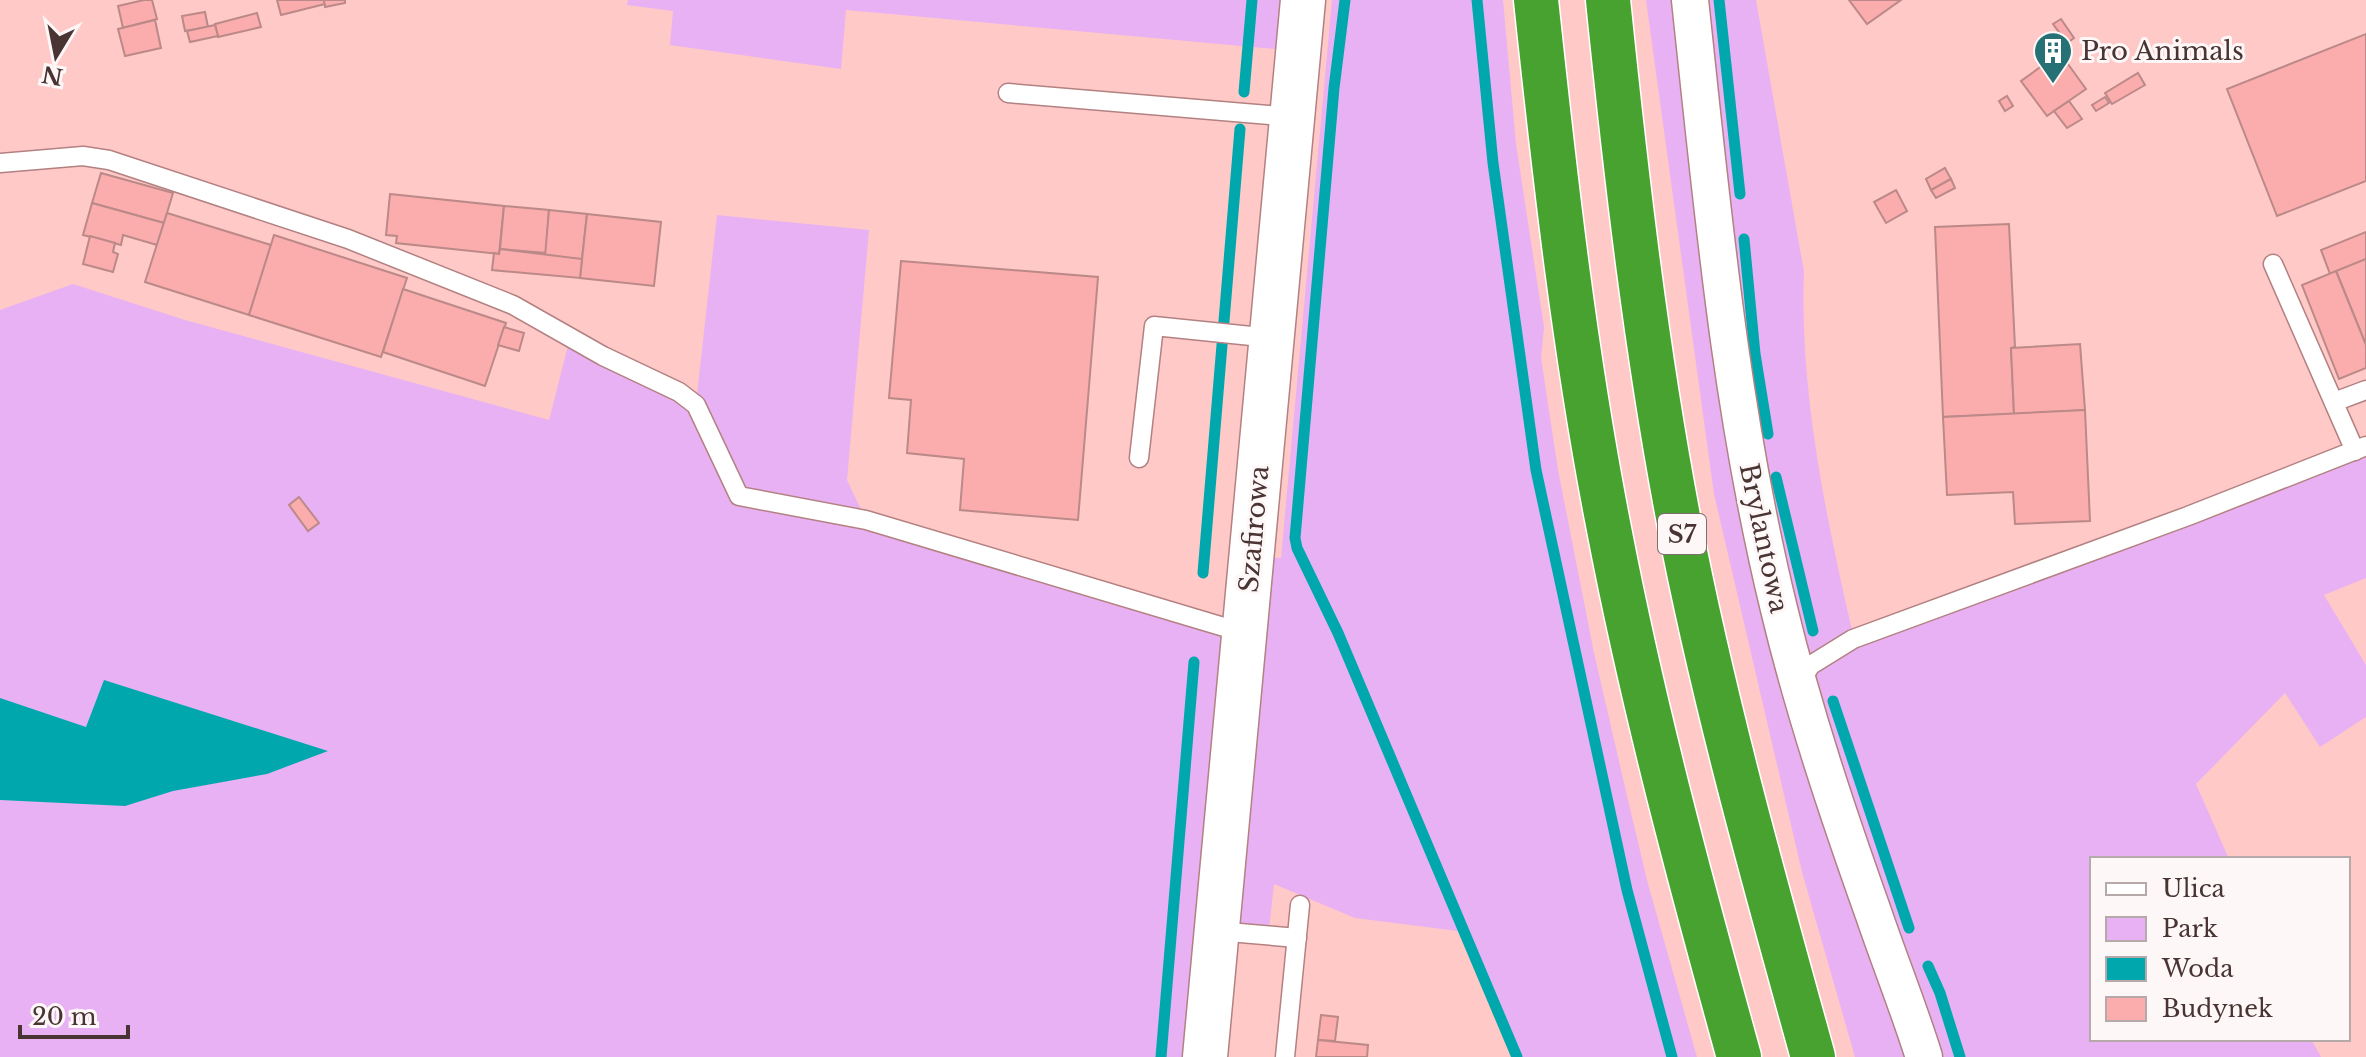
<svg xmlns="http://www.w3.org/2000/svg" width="2366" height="1057" viewBox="0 0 2366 1057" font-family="'Libre Baskerville',serif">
	<rect width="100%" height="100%" fill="#ffc9c7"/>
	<!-- green -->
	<g fill="#e8b1f4">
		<polygon points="628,0 1303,0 1298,51 846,10 841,69 670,45 673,11 627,5"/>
		<polygon points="1332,0 1503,0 1516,144 1544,327 1541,358 1558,470 1594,653 1627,796 1648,884 1697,1057 1517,1057 1466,932 1355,918 1274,884 1269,929 1218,924 1205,1057 0,1057 0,310 73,284 185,320 549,420 570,338 696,404 717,215 869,230 847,480 866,520 1244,632 1251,556 1281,558"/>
		<path d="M1646 0H1756L1804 272C1799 392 1827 522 1854 639L2366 446V578L2324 595 2366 665V717L2320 747 2285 693 2196 784 2229 859H2092V1039H2311L2321 1057H1855L1802 872 1714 494Z"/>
	</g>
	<!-- water -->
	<polygon fill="#00a8ae" points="104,680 328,751 267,774 173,791 125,806 0,800 0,698 86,727"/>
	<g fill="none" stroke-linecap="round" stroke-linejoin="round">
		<!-- stream -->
		<g stroke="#00a8ae" stroke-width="11">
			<polyline points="1345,0 1334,88 1295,538 1297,548 1338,633 1517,1057"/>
			<polyline points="1477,0 1493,163 1536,470 1627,890 1672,1057"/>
			<polyline points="1719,0 1740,194"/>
			<polyline points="1244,92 1252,0"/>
			<polyline points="1744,239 1755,354 1768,434"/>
			<polyline points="1776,477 1813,631"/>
			<polyline points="1203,573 1240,129"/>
			<polyline points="1833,701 1909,928"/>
			<polyline points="1928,966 1940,993 1960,1057"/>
			<polyline points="1161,1057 1194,662"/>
		</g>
	</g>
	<!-- building -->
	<g fill="#faadac" stroke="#bb8988" stroke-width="2">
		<polygon points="144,0 152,0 157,19 123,28 118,6"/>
		<polygon points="277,0 324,0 325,4 281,15"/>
		<polygon points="324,0 345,0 345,3 325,7"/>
		<polygon points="1849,0 1901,0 1867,24"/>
		<polygon points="205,12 208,27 185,31 182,16"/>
		<polygon points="257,13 261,27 218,37 215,24"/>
		<polygon points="2061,19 2074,38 2067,43 2053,24"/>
		<polygon points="155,20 161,48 125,56 118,29"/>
		<polygon points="215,25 218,36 190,42 187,31"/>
		<polygon points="2366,34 2366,181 2277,216 2227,89"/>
		<polygon points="2060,53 2086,89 2047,116 2021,81"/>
		<polygon points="2138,73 2145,85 2112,104 2105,93"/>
		<polygon points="2007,96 2013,106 2005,111 1999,101"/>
		<polygon points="2105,97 2109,103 2096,111 2092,105"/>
		<polygon points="2069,101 2082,119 2067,128 2054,111"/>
		<polygon points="1945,168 1951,179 1931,190 1926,179"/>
		<polygon points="101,173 173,193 164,223 92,203"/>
		<polygon points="1951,179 1955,188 1936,198 1931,190"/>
		<polygon points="1896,190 1907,211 1886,223 1874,202"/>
		<polygon points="390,194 504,206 499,254 396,243 397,236 386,235"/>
		<polygon points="92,203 164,223 157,245 123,235 121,245 83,235"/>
		<polygon points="504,206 549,210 546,253 500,249"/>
		<polygon points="549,210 587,214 582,259 545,256"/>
		<polygon points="167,213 271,245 249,315 145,282"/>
		<polygon points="587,214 661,222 654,286 580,278"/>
		<polygon points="2009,224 2015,347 2011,348 2014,414 1943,417 1935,227"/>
		<polygon points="2366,232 2366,259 2330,274 2321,250"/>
		<polygon points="274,235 407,278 381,357 249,315"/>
		<polygon points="90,236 115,243 113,252 118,254 113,272 83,264"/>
		<polygon points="500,249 582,259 580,278 492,270 494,253 499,254"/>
		<polygon points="2366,259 2366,345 2336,271"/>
		<polygon points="901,261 1098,277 1078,520 960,510 964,459 907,453 911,400 889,398"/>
		<polygon points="2336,271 2366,345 2366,368 2339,379 2302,285"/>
		<polygon points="403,289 506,323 485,386 383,352"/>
		<polygon points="504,327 524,333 519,351 498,345"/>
		<polygon points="2080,344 2085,410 2014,414 2011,348"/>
		<polygon points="2085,410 2090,521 2015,524 2013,492 1947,495 1943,417"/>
		<polygon points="299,497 319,523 308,531 289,505"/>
		<polygon points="1321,1015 1338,1017 1335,1041 1318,1040"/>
		<polygon points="1318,1040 1368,1045 1367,1057 1316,1057"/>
	</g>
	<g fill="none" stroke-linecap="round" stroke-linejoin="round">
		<!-- lane casing -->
		<g stroke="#b38181" stroke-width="21">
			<g id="lane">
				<polyline points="1008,93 1292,117"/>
				<polyline points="0,163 83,156 109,160 348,239 513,305 603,356 679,392 696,405 739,496 866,520 1244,633"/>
				<polyline points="2273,264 2355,451"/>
				<polyline points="2334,402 2366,390"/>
				<polyline points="1139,458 1154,326 1271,338"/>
				<polyline points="1799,683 1811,665 1853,639 2188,516 2366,446"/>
				<polyline points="1217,931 1297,938"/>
				<polyline points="1285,1057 1300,905"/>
			</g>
		</g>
		<!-- street casing -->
		<g stroke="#b38181" stroke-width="39">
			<path id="street" d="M1690 0C1712 204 1730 409 1779 609 1804 713 1838 814 1874 915 1890 962 1909 1009 1924 1057"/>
		</g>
		<!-- secondary casing -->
		<g stroke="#b38181" stroke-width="47">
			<polyline id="secondary" points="1205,1057 1303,0"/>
		</g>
		<!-- highway casing -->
		<g stroke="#fff" stroke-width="47">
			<g id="highway">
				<path d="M1536 0C1555 179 1575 357 1610 534 1644 710 1691 884 1739 1057"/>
				<path d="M1608 0C1626 175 1646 350 1679 522 1714 703 1764 880 1813 1057"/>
			</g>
		</g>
		<!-- lane -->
		<use href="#lane" stroke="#fff" stroke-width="18"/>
		<!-- street -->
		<use href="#street" stroke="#fff" stroke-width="36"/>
		<!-- secondary -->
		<use href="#secondary" stroke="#fff" stroke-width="44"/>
		<!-- highway -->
		<use href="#highway" stroke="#48a230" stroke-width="44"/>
	</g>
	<!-- icons -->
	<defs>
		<g id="building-pin" transform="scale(2)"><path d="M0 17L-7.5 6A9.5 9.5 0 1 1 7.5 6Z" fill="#267175" stroke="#fdf7f7"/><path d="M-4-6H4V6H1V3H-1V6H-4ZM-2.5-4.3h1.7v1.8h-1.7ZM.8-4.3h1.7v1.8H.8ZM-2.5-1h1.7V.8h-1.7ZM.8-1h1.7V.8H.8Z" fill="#fff"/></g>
	</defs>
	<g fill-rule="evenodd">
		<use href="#building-pin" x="2053" y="51"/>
	</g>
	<g text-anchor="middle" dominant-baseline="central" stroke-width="6" stroke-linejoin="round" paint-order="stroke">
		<!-- shield labels -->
		<rect fill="#fdf7f7" stroke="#7f6e6e" stroke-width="2" x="1658" y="514" width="48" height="40" rx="6"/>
		<g font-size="24" font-weight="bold" fill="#493333">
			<text x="1682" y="534">S7</text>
		</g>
		<!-- poi labels -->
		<g font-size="26" fill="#493333" stroke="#fdf7f7" text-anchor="start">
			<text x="2081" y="51">Pro Animals</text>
		</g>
		<!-- street labels -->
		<g font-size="26" fill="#493333" stroke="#fdf7f7">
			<text transform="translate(1254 529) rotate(-85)">Szafirowa</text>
			<text transform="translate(1764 538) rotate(78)">Brylantowa</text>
		</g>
	</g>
	<!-- legend -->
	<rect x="2090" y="857" width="260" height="184" fill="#fdf7f7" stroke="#b5a9a9" stroke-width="2"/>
	<rect x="2106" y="883" width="40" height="12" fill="#ffffff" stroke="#b5a9a9" stroke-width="2"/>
	<text x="2162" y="897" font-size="24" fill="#493333">Ulica</text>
	<rect x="2106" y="917" width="40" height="24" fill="#e8b1f4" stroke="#b5a9a9" stroke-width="2"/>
	<text x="2162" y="937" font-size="24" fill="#493333">Park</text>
	<rect x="2106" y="957" width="40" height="24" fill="#00a8ae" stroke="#b5a9a9" stroke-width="2"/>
	<text x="2162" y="977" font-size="24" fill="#493333">Woda</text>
	<rect x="2106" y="997" width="40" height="24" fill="#faadac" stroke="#b5a9a9" stroke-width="2"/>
	<text x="2162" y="1017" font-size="24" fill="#493333">Budynek</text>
	<!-- north arrow -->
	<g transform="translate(56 56) rotate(190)" stroke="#fdf7f7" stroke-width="6" paint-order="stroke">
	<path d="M0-6L14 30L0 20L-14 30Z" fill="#493333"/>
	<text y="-12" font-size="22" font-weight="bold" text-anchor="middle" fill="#493333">N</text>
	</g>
	<!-- scale -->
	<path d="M20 1025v12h108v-12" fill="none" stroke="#493333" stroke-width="4"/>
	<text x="32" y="1025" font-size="24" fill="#493333" stroke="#fdf7f7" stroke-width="6" paint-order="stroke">20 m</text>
</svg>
